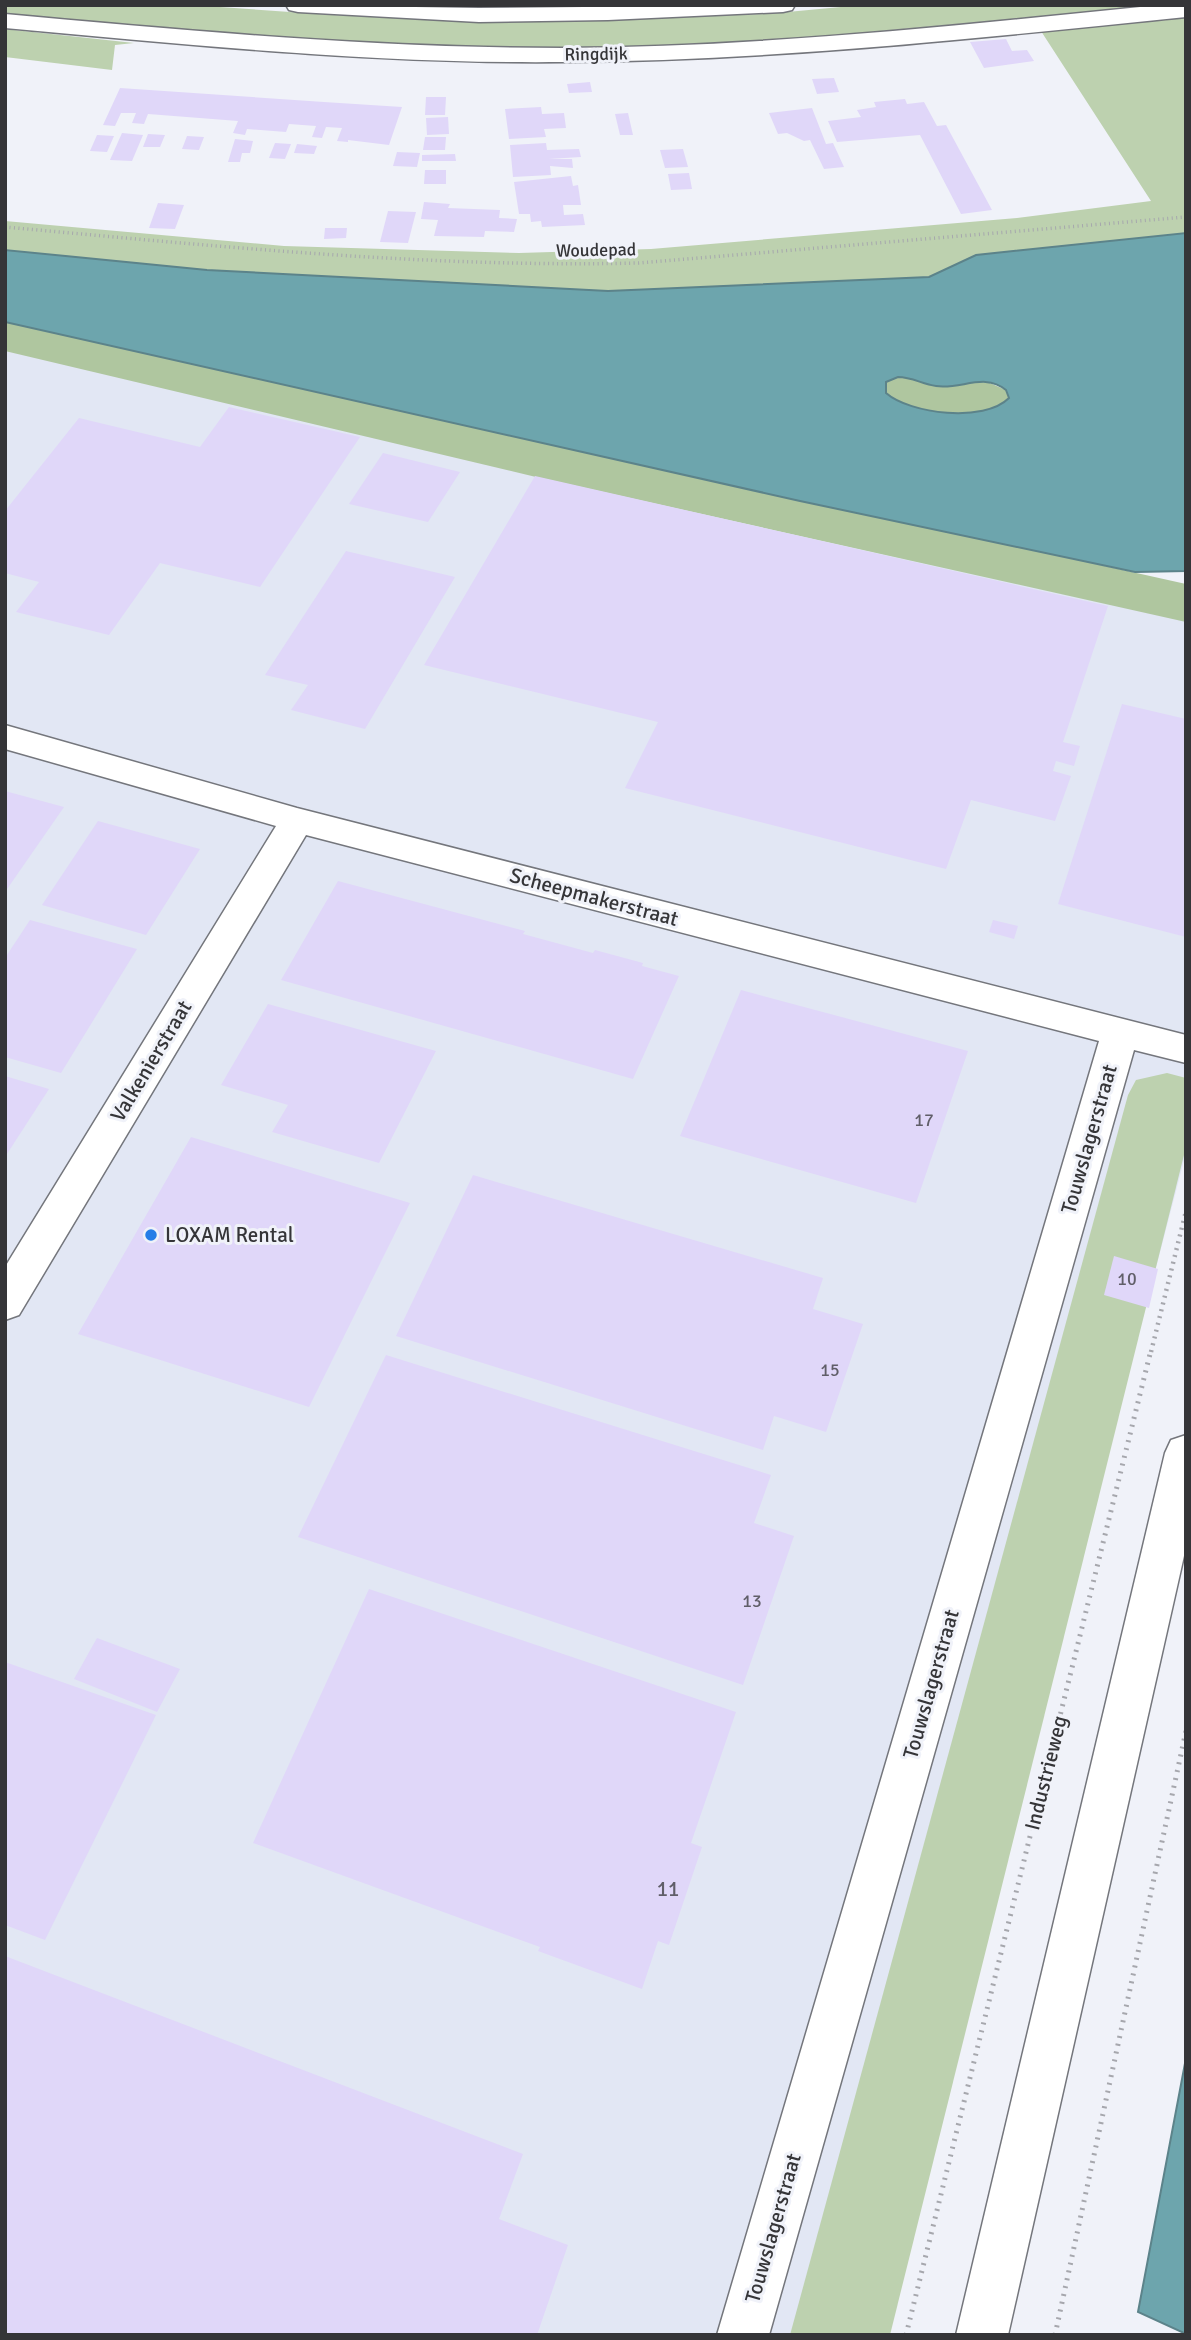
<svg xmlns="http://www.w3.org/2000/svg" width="1191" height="2340" viewBox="0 0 1191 2340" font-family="Signika,sans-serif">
	<rect width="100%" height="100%" fill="#f0f2f9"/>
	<!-- built -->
	<polygon fill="#e2e7f4" points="5,325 1186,591 1186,1153 877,2335 5,2335"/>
	<!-- green -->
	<g fill="#bdd1af">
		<polygon points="5,5 191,5 333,15 513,21 766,14 862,5 1163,5 795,39 534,51 334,42 5,15"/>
		<polygon points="1186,16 1186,233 976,255 930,277 608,291 207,270 5,250 5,221 284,246 519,253 651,249 1017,218 1151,201 1039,28"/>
		<polygon points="5,29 134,43 115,45 112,70 5,57"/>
		<polygon points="1167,1073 1186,1078 1186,1147 890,2335 790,2335 1128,1095 1136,1080"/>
	</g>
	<!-- forest -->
	<g fill="#afc69f">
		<polygon points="5,322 1186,584 1186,622 536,477 5,351"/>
		<path d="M898 377 917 379 937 387 985 381 1006 390 1009 398C984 423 911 414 886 393V382Z"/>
	</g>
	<!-- water -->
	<g fill="#6da5ad" stroke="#5c838a" stroke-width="2" fill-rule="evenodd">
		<path d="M1186 233V571L1135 572 800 501 5 322V250L207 270 608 291 929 277 976 255ZM898 377C912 377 922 384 936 386 961 390 984 372 1006 390L1009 398C984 423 910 414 886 393V382Z"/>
		<polygon points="1186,2058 1186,2334 1138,2312"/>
	</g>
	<!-- building -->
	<g fill="#e0d7f9">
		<polygon points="1006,39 1012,51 1027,50 1034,61 984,68 970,42"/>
		<polygon points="834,78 839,92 817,94 812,79"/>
		<polygon points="590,82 592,92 569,93 567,84"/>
		<polygon points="120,88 324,102 402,107 389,145 348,140 348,142 337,141 342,128 326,127 322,138 312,137 316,126 289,124 286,132 247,129 245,135 233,133 238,121 161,115 148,114 144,124 132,123 136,113 121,113 115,126 103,125"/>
		<polygon points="426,97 446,97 445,115 425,115"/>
		<polygon points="905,99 907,104 924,102 937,126 946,125 992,210 961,214 920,135 837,142 828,121 861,117 857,110 876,107 874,102"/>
		<polygon points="541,107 542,114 564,113 566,128 544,129 546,137 509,139 505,109"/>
		<polygon points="812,108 826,144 833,143 844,167 824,169 810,140 804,141 787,133 778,134 769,113"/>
		<polygon points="628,113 633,135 620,135 615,114"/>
		<polygon points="448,117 449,134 427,135 426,118"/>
		<polygon points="122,133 143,135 132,161 110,160"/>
		<polygon points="148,134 165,135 160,147 143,147"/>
		<polygon points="97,135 114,136 107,152 90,151"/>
		<polygon points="187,136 204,137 199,150 182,149"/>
		<polygon points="425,137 446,137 445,150 423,150"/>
		<polygon points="235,139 253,141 250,153 242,153 240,162 228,162"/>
		<polygon points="275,143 291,144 285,159 269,158"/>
		<polygon points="546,143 547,150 579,149 581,157 549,159 572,159 573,168 550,166 551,175 513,177 510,145"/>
		<polygon points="297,144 317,146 314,154 294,153"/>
		<polygon points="683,149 688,167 665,168 660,150"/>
		<polygon points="397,152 420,153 417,167 393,166"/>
		<polygon points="455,154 456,161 422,161 422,155"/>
		<polygon points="425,170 446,170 446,184 424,184"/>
		<polygon points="689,173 692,189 671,190 668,174"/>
		<polygon points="571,176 573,186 578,185 581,205 563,205 564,215 583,214 585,225 542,227 541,221 531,222 530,214 519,214 514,182"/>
		<polygon points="424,202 450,204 448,208 500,210 499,218 517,219 514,232 485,231 484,237 434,236 438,220 421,219"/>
		<polygon points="158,203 184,205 175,229 149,228"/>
		<polygon points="388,211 416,212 408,243 380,242"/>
		<polygon points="325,228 347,228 346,238 324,239"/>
		<polygon points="229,407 360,437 260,587 160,563 109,635 16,612 39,582 5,573 5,511 79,418 200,447"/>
		<polygon points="383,453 460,472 428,522 349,504"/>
		<polygon points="535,476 1108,606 1063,742 1080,746 1074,766 1056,761 1053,771 1071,776 1055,821 971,800 946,869 625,788 658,722 424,665"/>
		<polygon points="346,551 455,577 365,729 291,710 308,685 265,675"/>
		<polygon points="1122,704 1186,719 1186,937 1058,904"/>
		<polygon points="5,791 64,807 5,892"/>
		<polygon points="98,821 200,849 146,935 42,905"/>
		<polygon points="338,881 525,931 523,934 593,953 595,950 643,963 642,966 679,976 633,1079 281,980"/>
		<polygon points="30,920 137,949 61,1073 5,1057 5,958"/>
		<polygon points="993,920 1018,926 1014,939 989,932"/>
		<polygon points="741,990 968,1051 916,1203 680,1136"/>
		<polygon points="268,1004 436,1051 379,1163 272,1132 288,1105 221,1085"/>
		<polygon points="5,1076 49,1089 5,1157"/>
		<polygon points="191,1137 410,1203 309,1407 78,1334"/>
		<polygon points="473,1175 823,1278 813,1309 863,1324 826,1432 774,1416 763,1450 396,1336"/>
		<polygon points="1114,1256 1158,1269 1149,1308 1104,1295"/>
		<polygon points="386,1355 771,1475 754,1523 794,1536 743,1685 298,1537"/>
		<polygon points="369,1589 736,1712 691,1843 702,1847 669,1945 658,1941 642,1989 538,1951 540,1947 253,1843"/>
		<polygon points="97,1638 180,1669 157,1712 74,1679"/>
		<polygon points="5,1662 156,1715 45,1940 5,1925"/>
		<polygon points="5,1956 523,2154 499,2219 568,2245 537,2335 5,2335"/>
	</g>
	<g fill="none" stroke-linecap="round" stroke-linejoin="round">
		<!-- minor casing -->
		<g stroke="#74767c" stroke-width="3">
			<g id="minor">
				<polygon points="286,5 479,8 795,5 792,10 783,12 608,20 479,22 298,12 289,10"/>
				<path d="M1160 5H1186V17C979 38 771 61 563 62 377 64 191 45 5 28V14C191 31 376 48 562 48 762 47 961 25 1160 5Z"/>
				<polygon points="5,725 297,808 1186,1035 1186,1063 1134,1050 769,2335 717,2335 1099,1041 306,835 19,1315 5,1320 5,1267 276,826 5,749"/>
			</g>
		</g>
		<!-- tertiary casing -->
		<g stroke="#74767c" stroke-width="3">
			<polygon id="tertiary" points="1186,1435 1186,1547 1008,2335 956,2335 1165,1453 1171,1440"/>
		</g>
		<!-- path-far2 -->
		<path stroke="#a6a7ad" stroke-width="3.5" stroke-dasharray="1 3.5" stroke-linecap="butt" d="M5 227C215 246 428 268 639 263L1186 217"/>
		<!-- path-far1 -->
		<polyline stroke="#a6a7ad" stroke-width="4.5" stroke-dasharray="2 5" stroke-linecap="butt" points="1151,1352 1186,1211"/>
		<!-- path -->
		<g stroke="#a6a7ad" stroke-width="5" stroke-dasharray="2 6" stroke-linecap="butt">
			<polyline points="906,2335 1151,1350"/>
			<polyline points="1055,2335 1186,1731"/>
		</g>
		<!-- minor -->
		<use href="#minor" fill="#fff" fill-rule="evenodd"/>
		<!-- tertiary -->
		<use href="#tertiary" fill="#fff" fill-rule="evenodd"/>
	</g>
	<!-- markers -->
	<circle fill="#257de7" stroke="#f0f2f9" stroke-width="2.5" cx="151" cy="1235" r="7"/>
	<g text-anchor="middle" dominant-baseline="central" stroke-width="6" stroke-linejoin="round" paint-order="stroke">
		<!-- far-street labels -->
		<g font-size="18" fill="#353538" stroke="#f0f2f9">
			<text transform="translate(596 54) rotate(-1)">Ringdijk</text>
			<text transform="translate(596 250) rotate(-1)">Woudepad</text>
		</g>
		<!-- number labels -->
		<g font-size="18" fill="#605e68">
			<text x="924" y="1120">17</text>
			<text x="1127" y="1279">10</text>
			<text x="830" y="1370">15</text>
			<text x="752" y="1601">13</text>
		</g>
		<!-- street labels -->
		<g font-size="21" fill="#353538" stroke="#f0f2f9">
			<text transform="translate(594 897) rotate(15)">Scheepmakerstraat</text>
			<text transform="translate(151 1061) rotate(-59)">Valkenierstraat</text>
			<text transform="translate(1089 1139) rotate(-74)">Touwslagerstraat</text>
			<text transform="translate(931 1684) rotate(-74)">Touwslagerstraat</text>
			<text transform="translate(1046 1773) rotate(-76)">Industrieweg</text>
			<text transform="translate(773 2228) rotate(-74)">Touwslagerstraat</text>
		</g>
		<!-- poi labels -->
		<g font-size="21" fill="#353538" stroke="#f0f2f9" text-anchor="start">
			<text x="165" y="1235">LOXAM Rental</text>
		</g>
		<!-- near-number labels -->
		<g font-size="21" fill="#605e68">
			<text x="668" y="1889">11</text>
		</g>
	</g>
	<!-- border -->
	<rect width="1191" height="2340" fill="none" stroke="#353538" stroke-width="14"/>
</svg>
